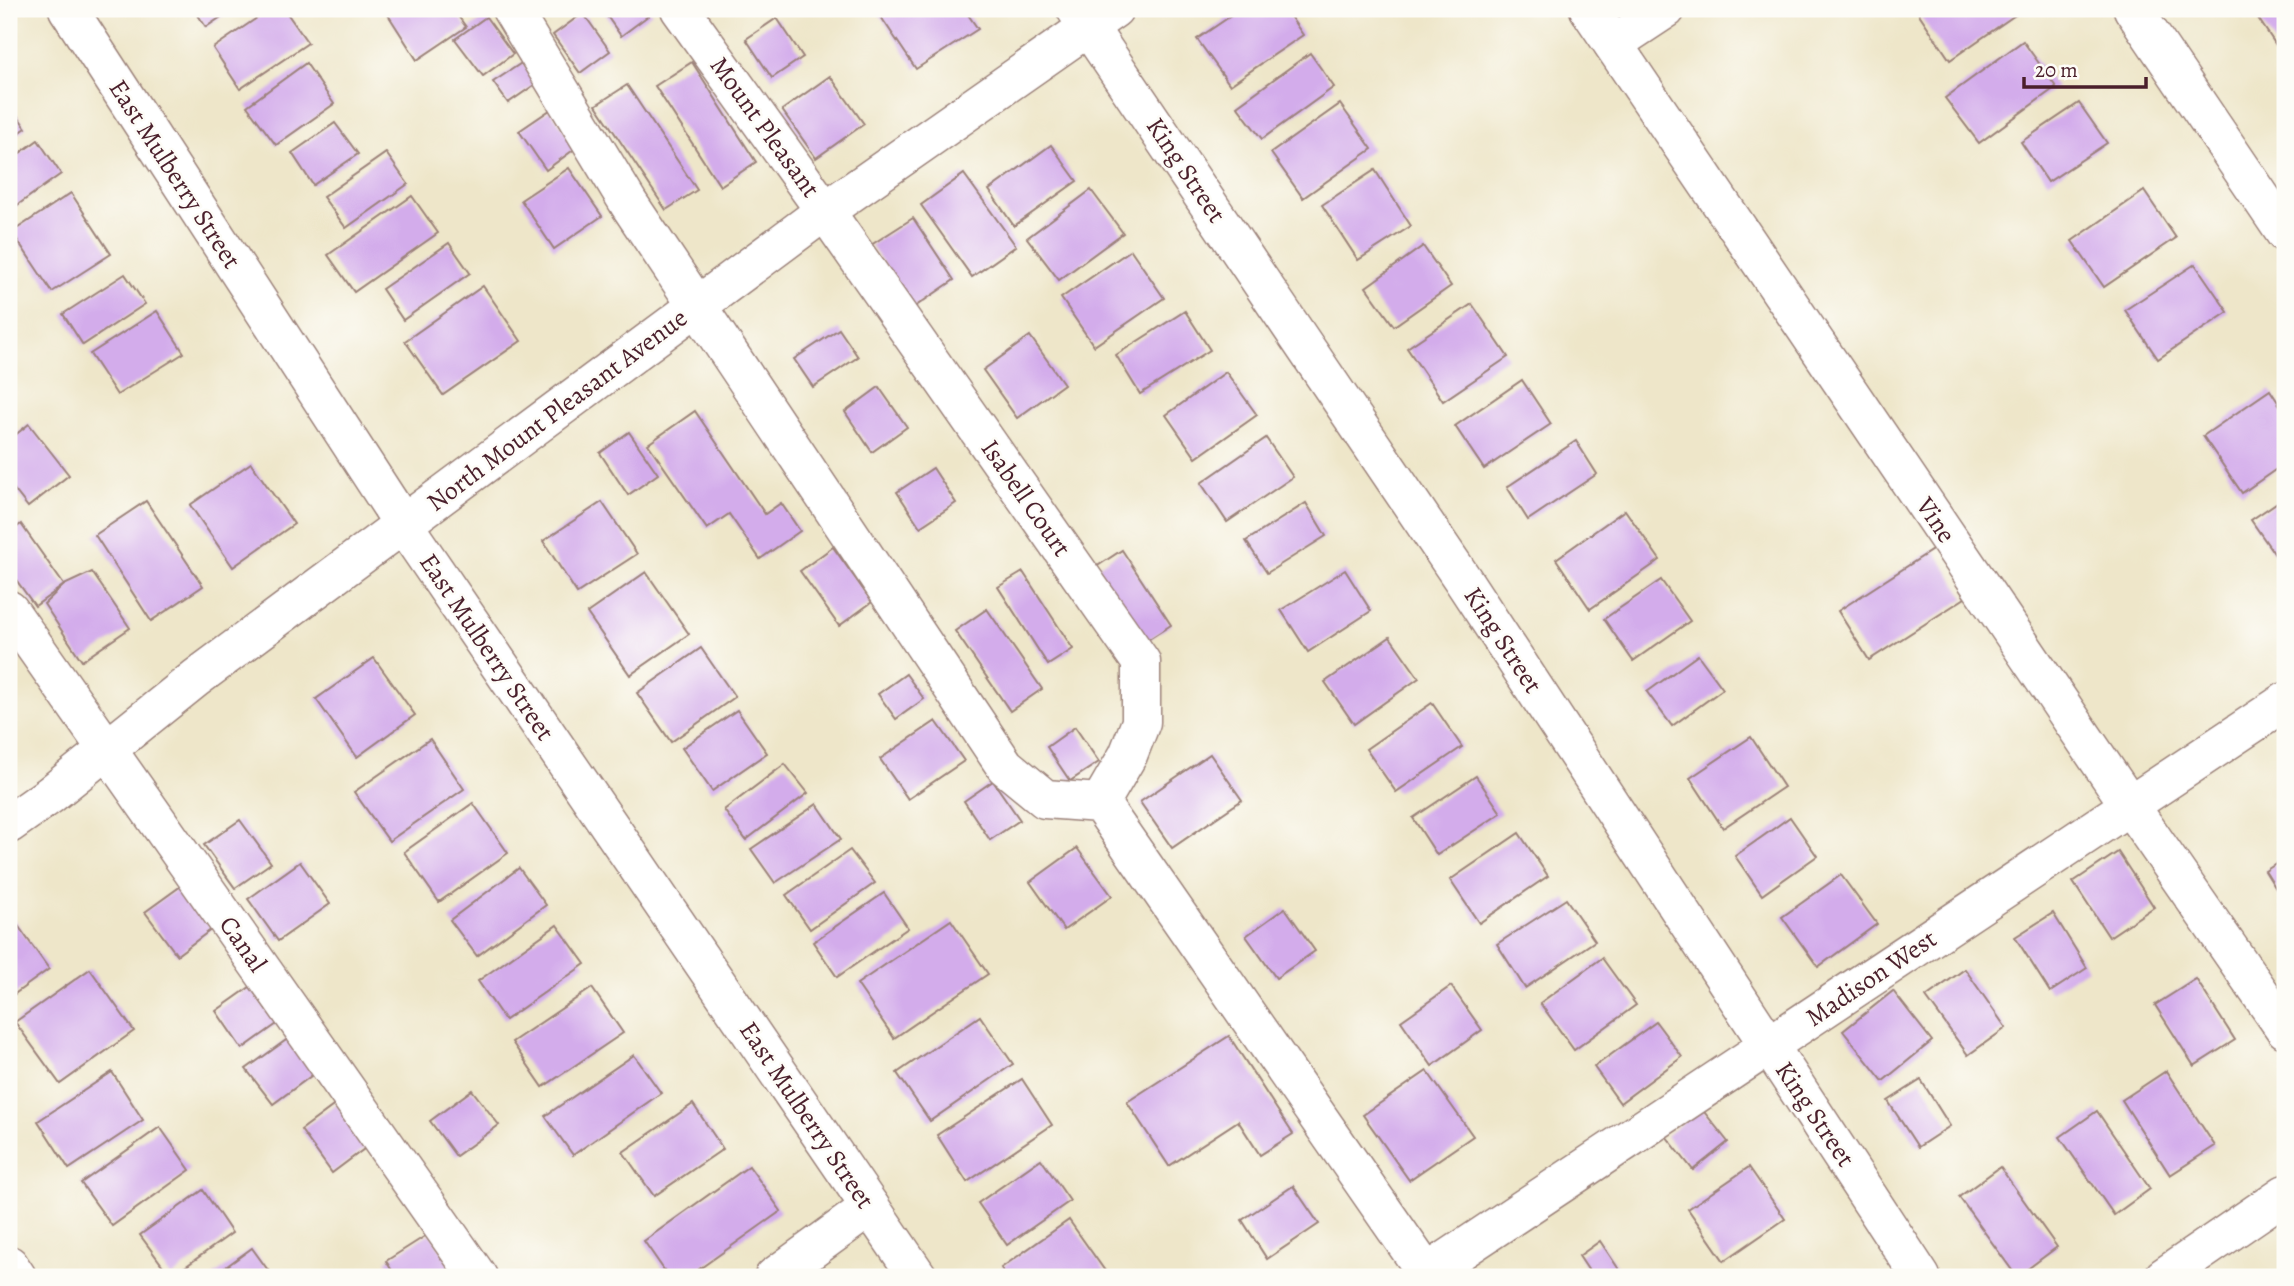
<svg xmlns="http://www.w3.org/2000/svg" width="2294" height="1286" viewBox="0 0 2294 1286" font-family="Alegreya,serif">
	<rect width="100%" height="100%" fill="#fdfcf7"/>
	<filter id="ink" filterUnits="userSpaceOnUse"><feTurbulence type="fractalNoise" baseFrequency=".0143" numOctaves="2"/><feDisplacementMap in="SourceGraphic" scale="14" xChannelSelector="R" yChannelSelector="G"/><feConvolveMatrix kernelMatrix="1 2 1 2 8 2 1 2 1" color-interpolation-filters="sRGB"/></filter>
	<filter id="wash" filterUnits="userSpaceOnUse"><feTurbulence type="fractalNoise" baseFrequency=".00686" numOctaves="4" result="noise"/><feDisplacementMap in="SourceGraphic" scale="28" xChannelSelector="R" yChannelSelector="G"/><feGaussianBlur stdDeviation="1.57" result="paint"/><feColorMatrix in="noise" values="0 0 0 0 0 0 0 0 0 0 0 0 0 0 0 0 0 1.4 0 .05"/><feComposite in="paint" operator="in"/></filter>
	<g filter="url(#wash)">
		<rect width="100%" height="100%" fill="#eee6c9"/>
		<g id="blocks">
			<!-- building -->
			<g fill="#d3aceb">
				<polygon points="194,9 233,9 206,27"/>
				<polygon points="270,9 284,9 308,43 240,89 213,48"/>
				<polygon points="387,9 453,9 466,27 417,60 385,10"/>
				<polygon points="602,9 648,9 652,13 621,36"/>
				<polygon points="880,9 964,9 978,29 916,69 877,11"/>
				<polygon points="1241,9 1285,9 1303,35 1230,85 1197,39"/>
				<polygon points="1920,9 2015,9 2018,13 1950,60 1917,11"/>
				<polygon points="2252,9 2285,9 2285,39 2276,45"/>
				<polygon points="583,13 610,51 580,73 553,35"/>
				<polygon points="486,17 513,54 483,76 455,39"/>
				<polygon points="777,18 803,57 772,78 746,39"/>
				<polygon points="2023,41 2056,87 1979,143 1945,98"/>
				<polygon points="1310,53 1334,87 1262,139 1237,106"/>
				<polygon points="523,62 537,83 508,103 493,82"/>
				<polygon points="692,62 756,162 720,186 655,86"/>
				<polygon points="306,63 334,104 276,145 247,106"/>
				<polygon points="830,76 864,124 816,158 782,110"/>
				<polygon points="627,85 697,190 666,210 596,105"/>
				<polygon points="2079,103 2107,143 2048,182 2021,142"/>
				<polygon points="9,104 26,128 9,140"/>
				<polygon points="1340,104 1372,149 1303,198 1271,153"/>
				<polygon points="550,110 576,148 546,170 519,131"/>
				<polygon points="335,123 358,154 313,185 292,153"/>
				<polygon points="38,140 61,174 9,211 9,161"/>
				<polygon points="1051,145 1077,181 1014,226 989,190"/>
				<polygon points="386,153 408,184 346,228 323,197"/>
				<polygon points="569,168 602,216 554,249 521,200"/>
				<polygon points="1375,170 1411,226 1358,260 1322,205"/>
				<polygon points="964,174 1016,246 972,277 921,205"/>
				<polygon points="1091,190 1123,233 1059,280 1027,238"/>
				<polygon points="2144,191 2176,238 2104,287 2072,241"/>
				<polygon points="71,193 111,254 52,292 12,232"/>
				<polygon points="412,196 438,233 354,292 328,255"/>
				<polygon points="913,218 954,280 913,308 871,245"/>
				<polygon points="449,243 470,273 403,320 382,289"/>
				<polygon points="1423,246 1451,286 1394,326 1366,287"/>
				<polygon points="1131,250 1164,298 1094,346 1061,298"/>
				<polygon points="2195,264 2228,312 2158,359 2125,310"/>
				<polygon points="125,274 145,304 83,345 63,314"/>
				<polygon points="483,286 521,341 443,395 405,341"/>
				<polygon points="1472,304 1508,357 1443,401 1407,348"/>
				<polygon points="157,311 184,353 117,395 90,354"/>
				<polygon points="1185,311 1210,350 1140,394 1116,355"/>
				<polygon points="839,329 858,357 813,387 794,359"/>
				<polygon points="1030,336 1064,384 1017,418 983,370"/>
				<polygon points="1226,372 1257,415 1196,458 1166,415"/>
				<polygon points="1522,380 1551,424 1484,469 1455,426"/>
				<polygon points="879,387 907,427 872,452 845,412"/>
				<polygon points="2270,390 2285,413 2285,463 2242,493 2203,436"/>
				<polygon points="695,411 765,514 781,503 800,531 760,559 729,514 707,529 648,444"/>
				<polygon points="29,424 69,475 28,507 9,483 9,440"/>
				<polygon points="629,432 658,474 628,495 600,453"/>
				<polygon points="1266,438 1293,477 1227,522 1201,483"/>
				<polygon points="1576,441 1597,474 1528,520 1507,487"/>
				<polygon points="251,463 294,524 233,567 190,505"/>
				<polygon points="933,468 956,503 920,527 897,492"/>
				<polygon points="2285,497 2285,553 2278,559 2251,520"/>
				<polygon points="146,501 203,586 151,621 95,535"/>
				<polygon points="602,502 637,554 577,593 543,541"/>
				<polygon points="1306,503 1326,536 1267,573 1246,541"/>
				<polygon points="1625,510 1660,560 1590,609 1556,559"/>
				<polygon points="21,524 64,585 35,606 9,570 9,533"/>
				<polygon points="833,547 872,602 839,626 800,571"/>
				<polygon points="1934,549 1965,598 1869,660 1838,611"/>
				<polygon points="1122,550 1171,625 1143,643 1093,569"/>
				<polygon points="1345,570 1371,611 1308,652 1281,610"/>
				<polygon points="92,572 130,628 82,661 44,604 64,585"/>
				<polygon points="646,572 689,634 630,675 587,613"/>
				<polygon points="1023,572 1073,649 1048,665 998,587"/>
				<polygon points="1661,580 1690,621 1633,661 1604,619"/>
				<polygon points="987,609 1042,689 1010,711 955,631"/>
				<polygon points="1390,637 1419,678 1354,724 1325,682"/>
				<polygon points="701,648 735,697 671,742 637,693"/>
				<polygon points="1698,655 1723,689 1672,726 1647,692"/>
				<polygon points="374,658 415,715 357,757 316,699"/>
				<polygon points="906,674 924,699 896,719 878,694"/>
				<polygon points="1432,703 1462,747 1396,792 1366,749"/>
				<polygon points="737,710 767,753 712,791 682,748"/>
				<polygon points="936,721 964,761 908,799 880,759"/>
				<polygon points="1075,727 1099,762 1070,781 1047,747"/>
				<polygon points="1751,737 1784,787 1723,828 1690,778"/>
				<polygon points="430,739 464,789 389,841 354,792"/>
				<polygon points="1210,754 1242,800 1172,848 1140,802"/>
				<polygon points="785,764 808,793 746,840 724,810"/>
				<polygon points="1476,776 1501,813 1437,855 1413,818"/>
				<polygon points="993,781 1020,820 990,840 964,801"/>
				<polygon points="473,803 508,853 439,902 404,852"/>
				<polygon points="817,804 841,839 775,883 751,849"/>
				<polygon points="1790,817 1817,856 1762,895 1735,856"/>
				<polygon points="240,820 271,863 235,888 204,845"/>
				<polygon points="1519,833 1548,876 1479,923 1450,880"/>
				<polygon points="1077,848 1112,896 1064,930 1030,882"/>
				<polygon points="850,850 875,883 810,929 786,895"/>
				<polygon points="2118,852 2154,907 2109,937 2073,882"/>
				<polygon points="2285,858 2285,903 2265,871"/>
				<polygon points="300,862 330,904 278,941 248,899"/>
				<polygon points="519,868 546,905 477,956 450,920"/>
				<polygon points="1841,875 1877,924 1818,967 1782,917"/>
				<polygon points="181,886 212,929 177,955 145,912"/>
				<polygon points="884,893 908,928 837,977 813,942"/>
				<polygon points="1566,899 1595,941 1525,988 1497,944"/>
				<polygon points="1285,908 1315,951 1276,978 1246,936"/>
				<polygon points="9,913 49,969 9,998"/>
				<polygon points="2053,913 2087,968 2050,992 2015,937"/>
				<polygon points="951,920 988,974 894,1038 857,984"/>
				<polygon points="557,925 585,964 505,1020 478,981"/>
				<polygon points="1602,958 1636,1005 1574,1050 1540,1003"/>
				<polygon points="90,969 134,1031 60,1084 15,1022"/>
				<polygon points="1965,969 2006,1028 1968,1055 1926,997"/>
				<polygon points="2196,979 2235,1040 2194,1066 2155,1005"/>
				<polygon points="1451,986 1482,1030 1432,1066 1401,1021"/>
				<polygon points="250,987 277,1024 242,1049 216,1011"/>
				<polygon points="592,988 623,1033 543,1087 512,1042"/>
				<polygon points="1893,991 1932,1041 1883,1081 1843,1031"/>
				<polygon points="980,1016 1013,1064 930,1121 897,1073"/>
				<polygon points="1656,1022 1682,1057 1620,1103 1594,1067"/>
				<polygon points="1229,1036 1293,1134 1260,1155 1238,1121 1169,1166 1127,1102"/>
				<polygon points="289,1038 315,1073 273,1104 246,1069"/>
				<polygon points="634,1055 661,1093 573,1155 545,1116"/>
				<polygon points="1427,1071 1473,1136 1409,1180 1363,1115"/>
				<polygon points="2166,1071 2215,1146 2170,1175 2122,1100"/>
				<polygon points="112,1072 143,1120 69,1169 38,1121"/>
				<polygon points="1022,1079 1052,1125 967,1182 937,1135"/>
				<polygon points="1921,1080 1950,1126 1918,1147 1888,1101"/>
				<polygon points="472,1090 499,1125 456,1156 430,1121"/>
				<polygon points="336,1104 368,1146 332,1173 301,1130"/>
				<polygon points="693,1104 723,1149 654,1196 623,1152"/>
				<polygon points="1701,1108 1728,1142 1693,1170 1666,1136"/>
				<polygon points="2097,1111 2150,1189 2114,1215 2060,1137"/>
				<polygon points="160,1127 190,1170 112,1226 81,1183"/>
				<polygon points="1041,1159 1070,1201 1007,1245 978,1203"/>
				<polygon points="749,1166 781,1211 688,1277 669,1277 644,1241"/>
				<polygon points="1749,1167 1785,1219 1724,1261 1688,1209"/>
				<polygon points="2000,1167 2057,1247 2017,1277 1959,1197"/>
				<polygon points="1293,1186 1319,1224 1267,1259 1242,1220"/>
				<polygon points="203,1190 232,1233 171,1277 140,1235"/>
				<polygon points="1069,1220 1105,1271 1095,1277 1007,1277 1001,1268"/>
				<polygon points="430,1233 459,1277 396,1277 386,1261"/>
				<polygon points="1600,1241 1624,1277 1593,1277 1579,1256"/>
				<polygon points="252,1248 273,1277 212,1277"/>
			</g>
		</g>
	</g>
	<g filter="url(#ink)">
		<use href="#blocks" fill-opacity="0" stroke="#9c827a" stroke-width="2"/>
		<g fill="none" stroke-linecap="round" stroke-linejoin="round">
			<!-- minor casing -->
			<g stroke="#9c827a" stroke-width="41">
				<g id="minor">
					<polyline points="68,9 403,524 918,1277"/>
					<polyline points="511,9 629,204 1005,766 1045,799 1100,803 1427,1274"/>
					<polyline points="680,9 825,211 1141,662 1141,722 1128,755 1100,803"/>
					<polyline points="1076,9 1463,580 1921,1277"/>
					<polyline points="1589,9 2130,806 2285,1029"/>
					<polyline points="2133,9 2285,233"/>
					<polyline points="1613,44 1666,9"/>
					<polyline points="9,610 478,1277"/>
					<polyline points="9,824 50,795 196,678 825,211 1114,9"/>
					<polyline points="9,1265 17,1277"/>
					<polyline points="774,1277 870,1207"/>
					<polyline points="1421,1277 2285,702"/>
					<polyline points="2164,1277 2285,1194"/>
				</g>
			</g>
			<!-- minor -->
			<use href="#minor" stroke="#fff" stroke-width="38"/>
		</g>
	</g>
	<g text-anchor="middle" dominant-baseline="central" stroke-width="5" stroke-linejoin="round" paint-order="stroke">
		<!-- street labels -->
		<g font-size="26" fill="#4a1f2b" stroke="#fdfcf7">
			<text transform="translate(765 127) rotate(54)">Mount Pleasant</text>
			<text transform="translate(1186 170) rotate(56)">King Street</text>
			<text transform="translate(175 174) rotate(57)">East Mulberry Street</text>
			<text transform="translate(557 410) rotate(-37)">North Mount Pleasant Avenue</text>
			<text transform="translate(1026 498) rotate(55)">Isabell Court</text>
			<text transform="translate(1936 520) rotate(56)">Vine</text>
			<text transform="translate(1503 640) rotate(57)">King Street</text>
			<text transform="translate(487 647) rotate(56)">East Mulberry Street</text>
			<text transform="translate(243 944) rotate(55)">Canal</text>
			<text transform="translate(1871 978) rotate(-34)">Madison West</text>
			<text transform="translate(1815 1114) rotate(56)">King Street</text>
			<text transform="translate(807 1115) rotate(56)">East Mulberry Street</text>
		</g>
	</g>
	<!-- margin -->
	<rect width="2294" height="1286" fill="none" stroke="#fdfcf7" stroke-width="35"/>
	<!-- scale -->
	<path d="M2024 77v10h122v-10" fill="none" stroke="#4a1f2b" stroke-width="3.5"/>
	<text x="2035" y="77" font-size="21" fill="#4a1f2b" stroke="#fdfcf7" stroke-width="5" paint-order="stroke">20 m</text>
</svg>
